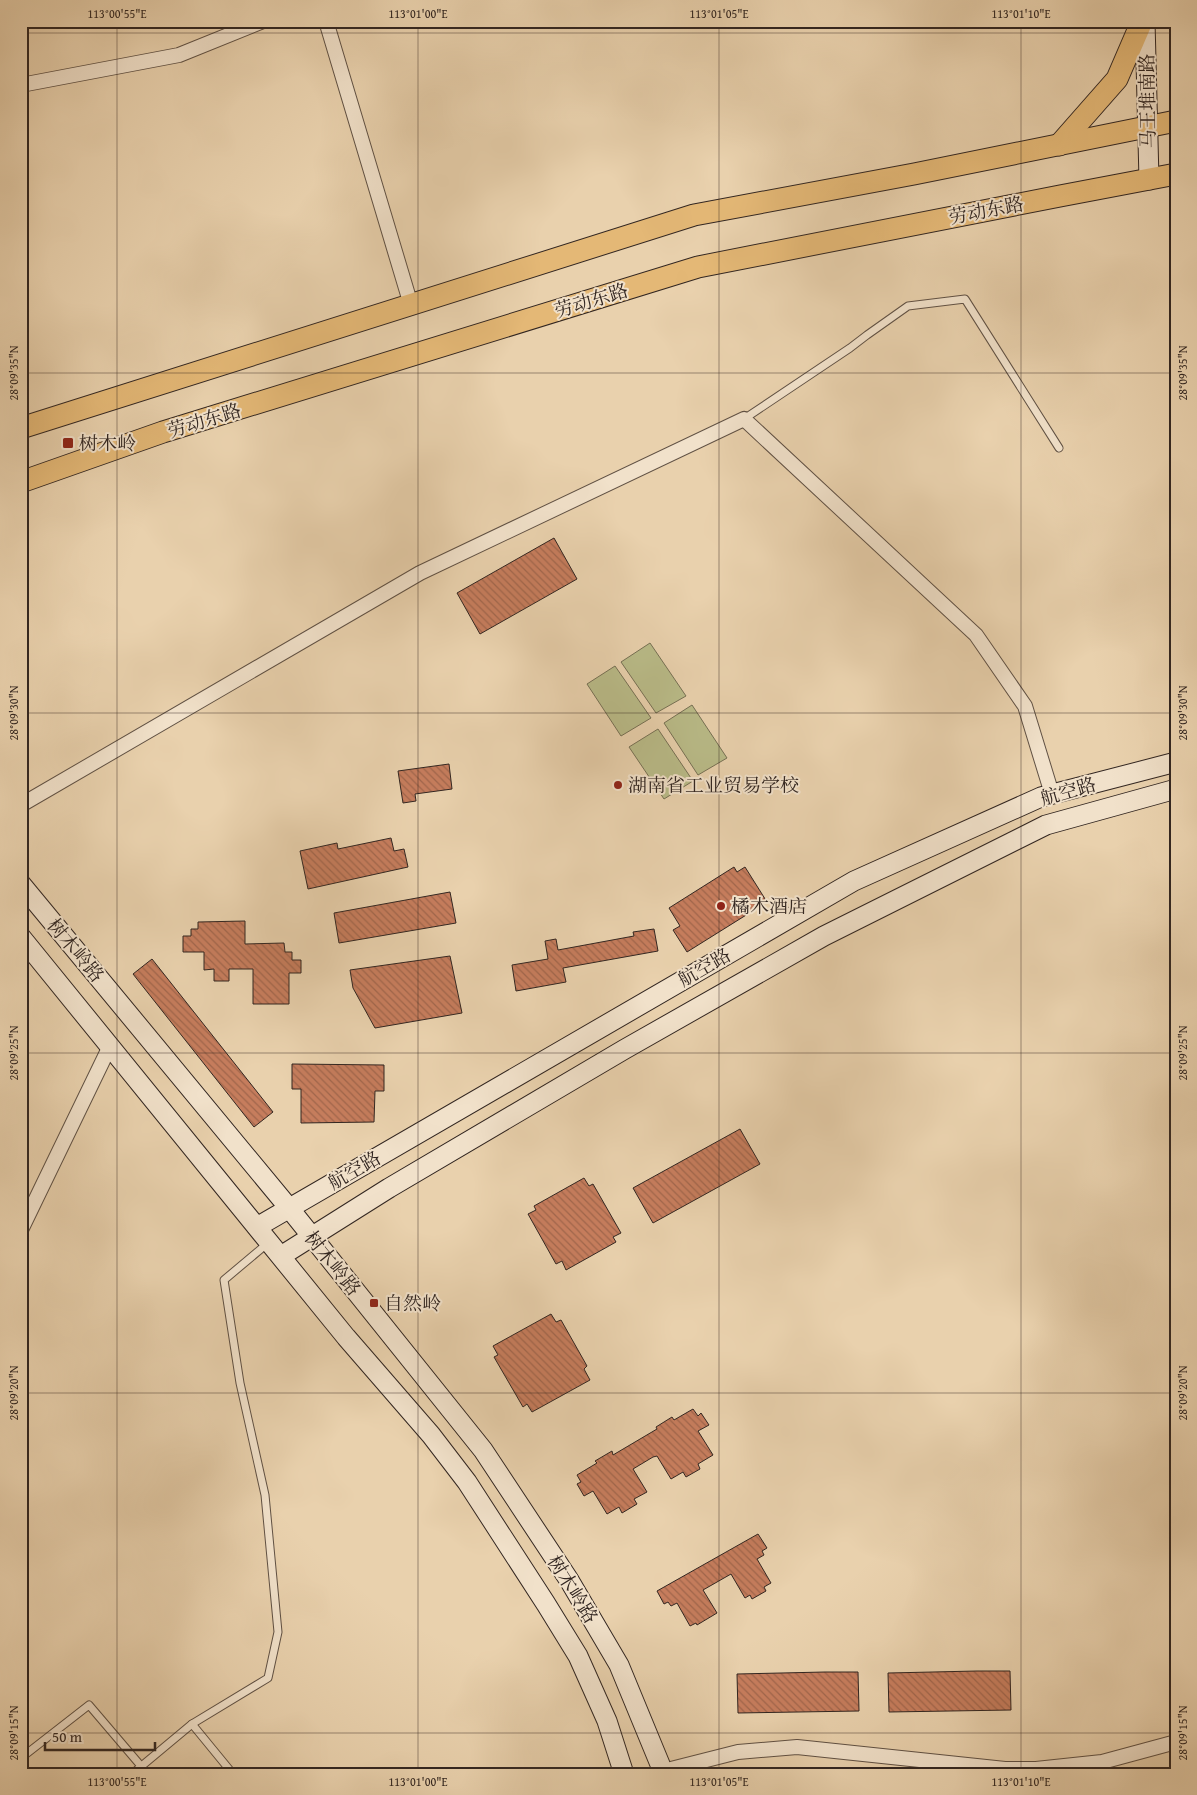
<svg xmlns="http://www.w3.org/2000/svg" width="1197" height="1795" viewBox="0 0 1197 1795" font-family="'Gentium Book Plus','Noto Serif SC',serif">
	<defs>
		<pattern id="building-back-hatch" width="6" height="6" patternUnits="userSpaceOnUse" patternTransform="scale(1.25)"><rect width="6" height="6" fill="#c67d5d"/><path d="M-1 5l2 2M0 0l6 6M5-1l2 2" fill="none" stroke="#a1664c"/></pattern>
	</defs>
	<rect width="100%" height="100%" fill="#e9d1ad"/>
	<filter id="stains"><feTurbulence type="fractalNoise" baseFrequency=".004" numOctaves="4"/><feColorMatrix values="0 0 0 0 .2 0 0 0 0 .09 0 0 0 0 .02 0 0 0 .5 -.17"/></filter>
	<radialGradient id="worn" r=".72"><stop offset=".6" stop-color="#630" stop-opacity="0"/><stop offset="1" stop-color="#630" stop-opacity=".3"/></radialGradient>
	<!-- green -->
	<g fill="#b9bb88" stroke="#767054">
		<polygon points="650,643 686,696 656,713 621,662"/>
		<polygon points="615,666 651,718 621,736 587,684"/>
		<polygon points="692,705 727,758 698,775 664,723"/>
		<polygon points="658,729 693,781 664,799 629,747"/>
	</g>
	<!-- building -->
	<g fill="url(#building-back-hatch)" stroke="#322621">
		<polygon points="554,538 577,579 480,634 457,593"/>
		<polygon points="449,764 452,789 415,794 416,801 403,803 398,771"/>
		<polygon points="391,838 394,851 404,849 408,867 308,889 300,851 337,843 338,849"/>
		<polygon points="734,867 737,872 745,867 767,902 687,952 673,930 680,926 669,908"/>
		<polygon points="450,892 456,923 339,943 334,913"/>
		<polygon points="245,921 245,944 284,943 285,952 292,952 292,960 301,960 301,973 289,973 289,1004 253,1004 253,969 229,969 229,981 214,981 214,969 204,970 204,952 183,952 183,936 191,936 191,929 198,929 198,922"/>
		<polygon points="654,929 658,951 563,968 566,982 516,991 512,965 548,959 545,941 556,939 558,950 634,936 633,932"/>
		<polygon points="450,956 462,1013 375,1028 353,988 350,970"/>
		<polygon points="152,959 273,1112 254,1127 133,974"/>
		<polygon points="292,1064 384,1065 384,1091 375,1091 374,1122 301,1123 301,1089 292,1089"/>
		<polygon points="740,1129 760,1164 653,1223 633,1188"/>
		<polygon points="584,1178 589,1186 593,1184 621,1233 613,1237 616,1242 566,1270 562,1261 556,1264 528,1214 536,1210 534,1206"/>
		<polygon points="551,1314 556,1322 561,1320 587,1366 584,1369 590,1380 532,1412 527,1404 523,1407 494,1357 498,1355 493,1346"/>
		<polygon points="693,1409 698,1416 701,1413 709,1425 698,1431 713,1455 698,1464 700,1469 686,1477 683,1472 671,1479 657,1456 653,1457 633,1469 647,1492 634,1499 637,1504 622,1513 619,1507 607,1514 593,1491 584,1496 577,1484 581,1482 577,1475 597,1463 595,1461 612,1451 613,1455 657,1429 656,1427 672,1417 674,1420"/>
		<polygon points="758,1534 767,1548 762,1551 764,1555 757,1559 771,1583 764,1587 766,1591 752,1599 750,1595 745,1598 731,1574 703,1590 717,1613 697,1625 696,1623 690,1626 677,1603 671,1606 668,1602 664,1604 657,1591"/>
		<polygon points="977,1671 1010,1671 1011,1710 889,1712 888,1673"/>
		<polygon points="825,1672 858,1672 859,1711 738,1713 737,1674"/>
	</g>
	<g fill="none" stroke-linecap="round" stroke-linejoin="round">
		<!-- lane casing -->
		<g stroke="#605144" stroke-width="9">
			<g id="lane">
				<polyline points="744,419 850,348 867,335 908,306 965,299 1059,448"/>
				<polyline points="192,1724 233,1774"/>
				<polyline points="21,1758 89,1705 141,1766"/>
				<polyline points="132,1774 192,1724 268,1678 278,1632 265,1495 240,1383 224,1280 268,1243"/>
			</g>
		</g>
		<!-- street casing -->
		<g stroke="#605144" stroke-width="16">
			<g id="street">
				<polyline points="326,21 411,305"/>
				<polyline points="21,85 179,55 263,21"/>
				<polyline points="21,805 420,573 744,419 976,635 1025,706 1052,794"/>
				<polyline points="21,1230 110,1046"/>
				<polyline points="663,1771 738,1752 797,1747 1005,1769 1036,1769 1102,1762 1176,1742"/>
			</g>
		</g>
		<!-- secondary casing -->
		<g stroke="#322621" stroke-width="21">
			<g id="secondary">
				<polyline points="1145,21 1149,180"/>
				<polyline points="21,884 289,1208 483,1450 569,1580 619,1665 664,1774"/>
				<polyline points="21,937 346,1337 431,1435 467,1482 546,1604 578,1656 607,1721 624,1774"/>
				<polyline points="257,1227 854,881 1041,797 1176,762"/>
				<polyline points="281,1256 389,1188 625,1049 824,936 1046,825 1176,789"/>
			</g>
		</g>
		<!-- primary casing -->
		<g stroke="#322621" stroke-width="23">
			<g id="primary">
				<polyline points="1059,145 1117,79 1142,21"/>
				<polyline points="21,428 694,215 914,174 1176,121"/>
				<polyline points="21,482 163,432 698,267 1060,196 1176,174"/>
			</g>
		</g>
		<!-- lane -->
		<use href="#lane" stroke="#f1e1ca" stroke-width="7"/>
		<!-- street -->
		<use href="#street" stroke="#f1e1ca" stroke-width="14"/>
		<!-- secondary -->
		<use href="#secondary" stroke="#f1e1ca" stroke-width="19"/>
		<!-- primary -->
		<use href="#primary" stroke="#e4b876" stroke-width="21"/>
	</g>
	<!-- ticks -->
	<path fill="none" stroke="#322621" stroke-width="1" stroke-opacity="0.45" d="M117 21V1774M418 21V1774M719 21V1774M1021 21V1774M21 33H1176M21 373H1176M21 713H1176M21 1053H1176M21 1393H1176M21 1733H1176"/>
	<!-- markers -->
	<g fill="#8f2418" stroke="#f1e1ca" stroke-width="2">
		<rect x="62" y="437" width="12" height="12" rx="2.5"/>
		<circle cx="618" cy="785" r="5"/>
		<circle cx="721" cy="906" r="5"/>
		<rect x="369" y="1298" width="10" height="10" rx="2.5"/>
	</g>
	<g text-anchor="middle" dominant-baseline="central" stroke-width="4" stroke-linejoin="round" paint-order="stroke">
		<!-- street labels -->
		<g font-size="19" fill="#322621" stroke="#f1e1ca">
			<text transform="translate(1147 101) rotate(-91)">马王堆南路</text>
			<text transform="translate(986 210) rotate(-11)">劳动东路</text>
			<text transform="translate(591 300) rotate(-17)">劳动东路</text>
			<text transform="translate(204 420) rotate(-17)">劳动东路</text>
			<text transform="translate(1068 791) rotate(-16)">航空路</text>
			<text transform="translate(76 950) rotate(50)">树木岭路</text>
			<text transform="translate(704 967) rotate(-30)">航空路</text>
			<text transform="translate(354 1170) rotate(-30)">航空路</text>
			<text transform="translate(333 1263) rotate(51)">树木岭路</text>
			<text transform="translate(573 1589) rotate(58)">树木岭路</text>
		</g>
		<!-- poi labels -->
		<g font-size="19" fill="#322621" stroke="#f1e1ca" text-anchor="start">
			<text x="79" y="443">树木岭</text>
			<text x="628" y="785">湖南省工业贸易学校</text>
			<text x="731" y="906">橘木酒店</text>
			<text x="384" y="1303">自然岭</text>
		</g>
	</g>
	<!-- margin -->
	<rect width="1197" height="1795" fill="none" stroke="#e9d1ad" stroke-width="55"/>
	<!-- scale -->
	<path d="M45 1742v8h110v-8" fill="none" stroke="#322621" stroke-width="2.5"/>
	<text x="52" y="1742" font-size="15" fill="#322621" stroke="#f1e1ca" stroke-width="4" paint-order="stroke">50 m</text>
	<rect x="28" y="28" width="1142" height="1740" fill="none" stroke="#322621" stroke-width="2"/>
	<g font-size="12" text-anchor="middle" fill="#322621">
		<text x="117" y="18">113°00'55"E</text>
		<text x="418" y="18">113°01'00"E</text>
		<text x="719" y="18">113°01'05"E</text>
		<text x="1021" y="18">113°01'10"E</text>
		<text transform="translate(14 373) rotate(-90)" y="4">28°09'35"N</text>
		<text transform="translate(1183 373) rotate(-90)" y="4">28°09'35"N</text>
		<text transform="translate(14 713) rotate(-90)" y="4">28°09'30"N</text>
		<text transform="translate(1183 713) rotate(-90)" y="4">28°09'30"N</text>
		<text transform="translate(14 1053) rotate(-90)" y="4">28°09'25"N</text>
		<text transform="translate(1183 1053) rotate(-90)" y="4">28°09'25"N</text>
		<text transform="translate(14 1393) rotate(-90)" y="4">28°09'20"N</text>
		<text transform="translate(1183 1393) rotate(-90)" y="4">28°09'20"N</text>
		<text transform="translate(14 1733) rotate(-90)" y="4">28°09'15"N</text>
		<text transform="translate(1183 1733) rotate(-90)" y="4">28°09'15"N</text>
		<text x="117" y="1786">113°00'55"E</text>
		<text x="418" y="1786">113°01'00"E</text>
		<text x="719" y="1786">113°01'05"E</text>
		<text x="1021" y="1786">113°01'10"E</text>
	</g>
	<rect width="100%" height="100%" filter="url(#stains)"/>
	<rect width="100%" height="100%" fill="url(#worn)"/>
</svg>
